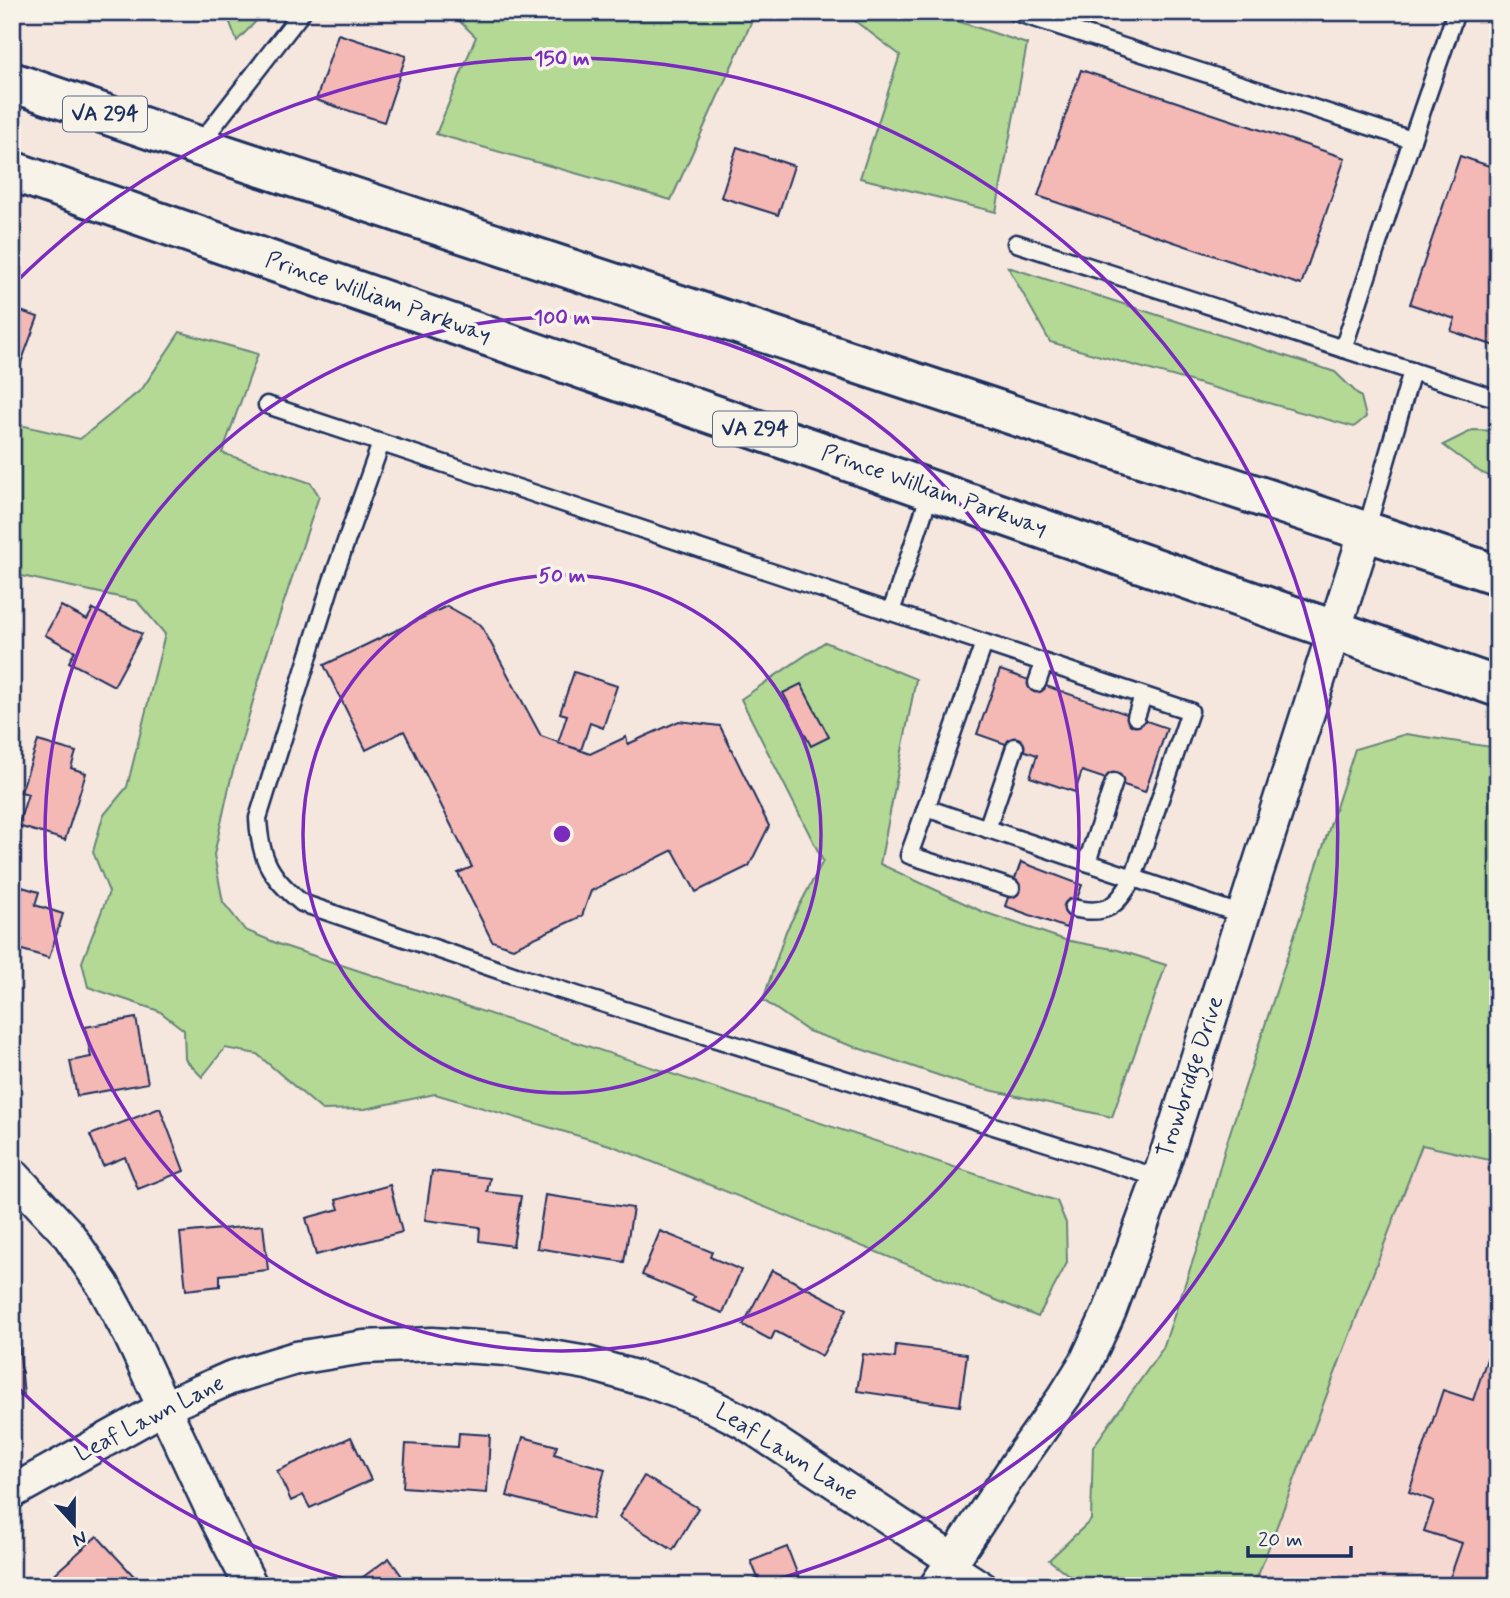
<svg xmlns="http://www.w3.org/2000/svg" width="1510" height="1598" viewBox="0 0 1510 1598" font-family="Mynerve,sans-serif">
	<rect width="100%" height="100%" fill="#f6e7de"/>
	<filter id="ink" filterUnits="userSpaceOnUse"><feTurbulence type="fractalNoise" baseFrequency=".0143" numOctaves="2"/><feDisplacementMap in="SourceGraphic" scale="14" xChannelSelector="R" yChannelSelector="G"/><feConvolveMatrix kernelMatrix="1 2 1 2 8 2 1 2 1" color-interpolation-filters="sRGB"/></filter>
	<g filter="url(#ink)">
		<!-- built -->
		<polygon fill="#f5d9d2" points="1395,1140 1498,1164 1498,1586 1233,1586"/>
		<!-- green -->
		<g fill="#b3d995" stroke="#67847a" stroke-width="2">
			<polygon points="226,12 265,12 237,41"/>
			<polygon points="450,12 756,12 671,200 436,134 476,37"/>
			<polygon points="843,12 930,12 1027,44 996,212 860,178 900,55"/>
			<polygon points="1008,267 1335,372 1361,397 1366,417 1354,427 1050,342"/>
			<polygon points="180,332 258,354 222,453 311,483 319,496 265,659 231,778 214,855 223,902 245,930 281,945 1057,1201 1066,1223 1067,1263 1038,1317 613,1146 435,1094 365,1109 322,1110 257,1054 225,1048 202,1077 185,1059 184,1030 159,1011 88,987 82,962 109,892 93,852 103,816 127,787 165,634 137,601 12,574 12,423 80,439 142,389"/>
			<polygon points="1473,430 1498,431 1498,480 1480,472 1443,445"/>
			<polygon points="825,642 916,679 880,864 981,911 1065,940 1118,950 1166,965 1112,1117 967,1085 808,1031 763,1000 786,931 823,861 741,699"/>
			<polygon points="1406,734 1498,748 1498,1162 1422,1145 1254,1586 1083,1586 1049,1560 1091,1520 1093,1447 1163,1348 1203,1231 1225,1148 1355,749"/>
		</g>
		<!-- building -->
		<g fill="#f4b8b5" stroke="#1b2f5e" stroke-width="2">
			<polygon points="338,34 406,56 384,122 316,100"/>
			<polygon points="1081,70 1345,158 1301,285 1038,196"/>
			<polygon points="737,147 794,166 778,215 721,197"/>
			<polygon points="1460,156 1498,169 1498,347 1451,331 1455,319 1410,304"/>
			<polygon points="12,308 38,317 12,387"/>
			<polygon points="61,606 87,620 93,609 142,634 114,686 69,662 75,651 45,635"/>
			<polygon points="447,606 481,625 541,736 590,754 626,737 628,744 679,721 720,726 769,826 749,866 696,892 673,850 591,891 582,916 513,948 492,941 458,873 472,867 404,731 366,750 324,665"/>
			<polygon points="1000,670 1167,728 1145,792 1082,771 1075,792 1030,777 1037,755 977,734"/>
			<polygon points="574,672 617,686 603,728 590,723 581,750 558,743 567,715 560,713"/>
			<polygon points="801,684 829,737 811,746 783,693"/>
			<polygon points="38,741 76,752 71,768 86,773 65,840 18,826 28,794 21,792"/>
			<polygon points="1021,862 1082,885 1066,928 1005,906"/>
			<polygon points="12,884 39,892 35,905 63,914 49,958 19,949 22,940 12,938"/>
			<polygon points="136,1018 148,1083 77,1096 70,1061 91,1057 85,1027"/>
			<polygon points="160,1108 184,1171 138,1189 125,1157 103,1166 90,1135"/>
			<polygon points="432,1171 490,1178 487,1192 521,1196 513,1246 479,1241 480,1227 425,1220"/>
			<polygon points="390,1185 402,1232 316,1255 306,1218 339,1209 336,1200"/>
			<polygon points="545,1195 633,1208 624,1262 537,1248"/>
			<polygon points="263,1225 268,1270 220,1275 220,1286 186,1290 180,1233"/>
			<polygon points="660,1231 712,1252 710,1257 741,1270 723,1313 692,1301 695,1297 642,1275"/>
			<polygon points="772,1270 847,1309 822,1356 775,1331 771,1340 743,1325"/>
			<polygon points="12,1305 15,1305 24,1395 12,1396"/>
			<polygon points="896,1345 967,1354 960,1406 857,1391 863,1354 895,1358"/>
			<polygon points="1490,1350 1498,1353 1498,1586 1447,1586 1462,1543 1424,1531 1434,1501 1409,1492 1443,1390 1473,1400"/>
			<polygon points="459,1433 490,1435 487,1493 403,1487 406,1444 458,1447"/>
			<polygon points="351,1437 371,1480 310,1508 303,1495 291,1501 277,1471"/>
			<polygon points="523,1437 557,1446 554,1454 605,1469 592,1519 507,1496"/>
			<polygon points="644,1476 698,1508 673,1550 619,1517"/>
			<polygon points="97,1536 143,1586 57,1586 50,1578"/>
			<polygon points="787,1547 802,1586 739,1586 758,1578 751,1561"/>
			<polygon points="389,1558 409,1586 353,1586 352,1585"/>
		</g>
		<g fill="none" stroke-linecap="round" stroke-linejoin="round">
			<!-- lane casing -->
			<g stroke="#1b2f5e" stroke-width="21">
				<g id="lane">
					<polyline points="1015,12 1412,140 1456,12"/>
					<polyline points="198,146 302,12"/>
					<polyline points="1016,243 1498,399"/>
					<polyline points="1343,349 1412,140"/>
					<path d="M267 405 1190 711 1133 878C1117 907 1106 916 1073 908"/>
					<path d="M381 443 332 581 258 818C260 859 270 877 302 903L516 976 1159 1178"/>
					<polyline points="1366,531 1412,371"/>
					<polyline points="891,612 931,490"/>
					<polyline points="984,643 926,808 1243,915"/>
					<polyline points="1037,683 1044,663"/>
					<polyline points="1136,717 1143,696"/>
					<polyline points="926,808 909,855 1011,888"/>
					<polyline points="987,829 1015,747"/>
					<polyline points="1087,862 1114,782"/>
					<polyline points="953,1560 993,1586"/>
				</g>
			</g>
			<!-- street casing -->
			<g stroke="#1b2f5e" stroke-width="37">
				<g id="street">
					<polyline points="12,1174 68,1234 103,1285 130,1335 213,1512 251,1586"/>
					<polyline points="12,1492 165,1407 230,1378 296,1358 364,1347 432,1344 506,1349 587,1363 649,1381 700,1400 744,1422 953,1560"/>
					<polyline points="936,1586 1024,1453 1066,1394 1086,1362 1110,1310 1159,1178 1366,531"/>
				</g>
			</g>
			<!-- highway casing -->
			<g stroke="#1b2f5e" stroke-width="44">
				<g id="highway">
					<polyline points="12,82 198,146 1498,575"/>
					<polyline points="12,171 1498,687"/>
				</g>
			</g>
			<!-- lane -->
			<use href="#lane" stroke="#f7f3e8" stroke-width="16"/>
			<!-- street -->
			<use href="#street" stroke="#f7f3e8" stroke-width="32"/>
			<!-- highway -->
			<use href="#highway" stroke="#f7f3e8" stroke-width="38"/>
		</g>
	</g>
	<!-- distance rings -->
	<g fill="none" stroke="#7b2cbf" stroke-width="3.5">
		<circle cx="562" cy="834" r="259"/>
		<circle cx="562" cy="834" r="517"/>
		<path d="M368 1585A776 776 0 0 1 13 1383M13 285A776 776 0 1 1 756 1585"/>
	</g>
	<g text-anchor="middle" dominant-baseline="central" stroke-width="7" stroke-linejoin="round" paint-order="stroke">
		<!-- shield labels -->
		<g fill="#f7f3e8" stroke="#5d6a87" stroke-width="2">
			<rect x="63" y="96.5" width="84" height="35" rx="5"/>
			<rect x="713" y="411.5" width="84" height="35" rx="5"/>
		</g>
		<g font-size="21" font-weight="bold" fill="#1b2f5e">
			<text x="105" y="114">VA 294</text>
			<text x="755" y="429">VA 294</text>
		</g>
		<!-- street labels -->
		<g font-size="23" fill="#1b2f5e" stroke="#f7f3e8">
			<text transform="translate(378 298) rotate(19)">Prince William Parkway</text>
			<text transform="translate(934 491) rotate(19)">Prince William Parkway</text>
			<text transform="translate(1191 1077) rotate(-72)">Trowbridge Drive</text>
			<text transform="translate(150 1419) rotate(-27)">Leaf Lawn Lane</text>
			<text transform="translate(786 1453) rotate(32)">Leaf Lawn Lane</text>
		</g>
	</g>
	<circle cx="562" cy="834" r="10" fill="#7b2cbf" stroke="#f7f3e8" stroke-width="3.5"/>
	<g font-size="21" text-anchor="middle" font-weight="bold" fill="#7b2cbf" stroke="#f7f3e8" stroke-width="7" stroke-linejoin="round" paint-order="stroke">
		<text x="562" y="65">150 m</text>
		<text x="562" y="324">100 m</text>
		<text x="562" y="582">50 m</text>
	</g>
	<!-- margin -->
	<rect width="1510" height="1598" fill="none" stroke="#f7f3e8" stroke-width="42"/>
	<rect x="21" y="21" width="1468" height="1556" fill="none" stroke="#1b2f5e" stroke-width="2.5" filter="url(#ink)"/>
	<!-- north arrow -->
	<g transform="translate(74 1524) rotate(159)" stroke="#f7f3e8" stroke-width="5" paint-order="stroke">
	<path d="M0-5L12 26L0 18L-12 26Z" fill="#1b2f5e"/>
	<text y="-10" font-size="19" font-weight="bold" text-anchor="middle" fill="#1b2f5e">N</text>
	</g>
	<!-- scale -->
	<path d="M1248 1546v10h103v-10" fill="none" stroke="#1b2f5e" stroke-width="3.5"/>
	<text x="1258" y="1546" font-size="21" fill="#1b2f5e" stroke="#f7f3e8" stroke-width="5" paint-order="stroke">20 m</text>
</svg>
